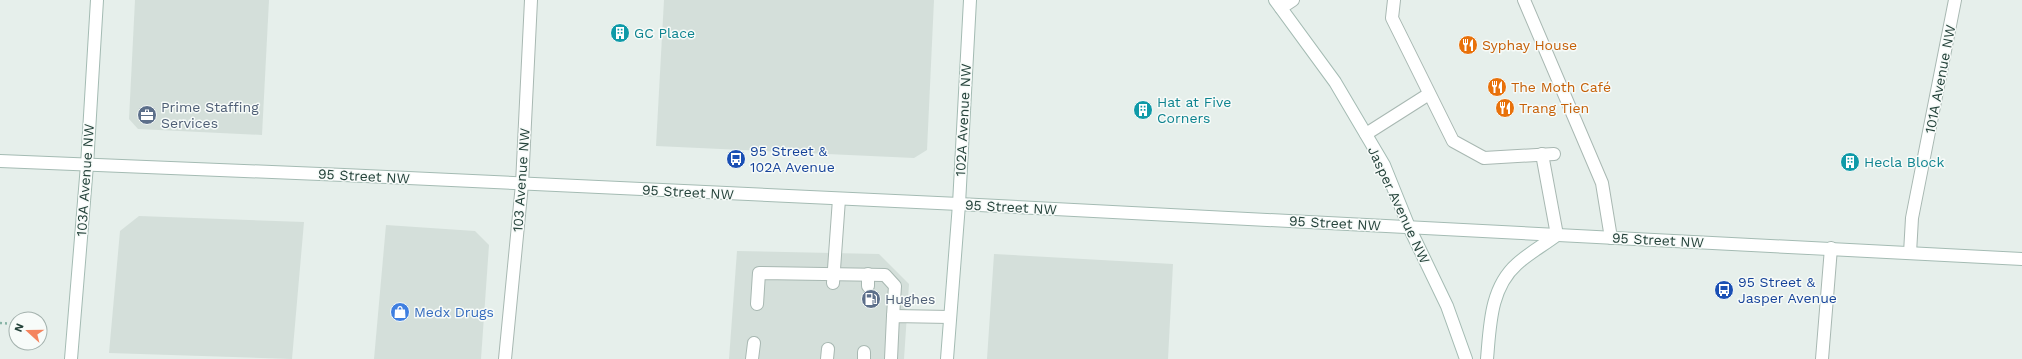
<svg xmlns="http://www.w3.org/2000/svg" width="2022" height="359" viewBox="0 0 2022 359" font-family="'Work Sans',sans-serif">
	<rect width="100%" height="100%" fill="#e6efeb"/>
	<!-- built -->
	<g fill="#d4dfda">
		<polygon points="135,0 269,0 262,135 138,129 129,119"/>
		<polygon points="664,0 934,0 927,150 914,158 656,146"/>
		<polygon points="139,216 304,222 292,359 109,353 120,231"/>
		<polygon points="386,225 475,231 489,245 481,359 374,359"/>
		<polygon points="737,251 879,254 909,284 904,359 729,359"/>
		<polygon points="994,254 1173,264 1168,359 987,359"/>
	</g>
	<g fill="none" stroke-linecap="round" stroke-linejoin="round">
		<!-- lane casing -->
		<g stroke="#a8b8b2" stroke-width="14">
			<g id="lane">
				<polyline points="1394,0 1392,18 1453,141 1484,158 1554,154"/>
				<polyline points="1524,0 1602,183 1611,238"/>
				<polyline points="1366,134 1429,94"/>
				<polyline points="1542,154 1557,235"/>
				<polyline points="833,283 839,199"/>
				<polyline points="868,286 868,274"/>
				<polyline points="757,304 759,273 885,275 895,286 893,316"/>
				<polyline points="752,359 754,343"/>
				<polyline points="827,359 828,349"/>
				<polyline points="864,359 864,352"/>
				<polyline points="891,359 893,316 950,317"/>
			</g>
		</g>
		<!-- street casing -->
		<g stroke="#a8b8b2" stroke-width="14">
			<g id="street">
				<polyline points="1281,8 1293,0"/>
				<polyline points="1910,253 1912,218 1955,0"/>
				<polyline points="505,359 522,184 531,0"/>
				<polyline points="1822,359 1831,248"/>
			</g>
		</g>
		<!-- secondary casing -->
		<g stroke="#a4bbb3" stroke-width="14">
			<g id="secondary">
				<polyline points="1275,0 1335,82 1384,165 1409,227 1447,306 1466,359"/>
				<polyline points="0,161 344,175 959,204 2022,259"/>
				<polyline points="71,359 87,165 97,0"/>
				<polyline points="947,359 959,204 970,0"/>
				<path d="M1487 359C1490 326 1490 288 1517 264 1529 253 1544 245 1557 235"/>
			</g>
		</g>
		<!-- path -->
		<polyline stroke="#86b3a5" stroke-width="2.5" stroke-dasharray="2 3" stroke-linecap="butt" points="0,323 16,324"/>
		<!-- lane -->
		<use href="#lane" stroke="#fff" stroke-width="12"/>
		<!-- street -->
		<use href="#street" stroke="#fff" stroke-width="12"/>
		<!-- secondary -->
		<use href="#secondary" stroke="#fff" stroke-width="12"/>
	</g>
	<!-- icons -->
	<defs>
		<g id="building-disc" transform="scale(1)"><circle r="9.5" fill="#0f9aa8" stroke="#f7fbf9"/><path d="M-4-6H4V6H1V3H-1V6H-4ZM-2.5-4.3h1.7v1.8h-1.7ZM.8-4.3h1.7v1.8H.8ZM-2.5-1h1.7V.8h-1.7ZM.8-1h1.7V.8H.8Z" fill="#fff"/></g>
		<g id="restaurant-disc" transform="scale(1)"><circle r="9.5" fill="#e8710a" stroke="#f7fbf9"/><path d="M-5-6h1v4h1v-4h1v4h1v-4h1v5L-1.5 .5V6h-2V.5L-5-1ZM5-6V6H3V1.5H1.5Q1.5-4 5-6Z" fill="#fff"/></g>
		<g id="office-disc" transform="scale(1)"><circle r="9.5" fill="#5c6f8a" stroke="#f7fbf9"/><path d="M-6-3h4V-5.5h4V-3h4V5H-6ZM-1-4.5V-3h2v-1.5ZM-6 0V1H6V0Z" fill="#fff"/></g>
		<g id="bus-disc" transform="scale(1)"><circle r="9.5" fill="#1a4fb4" stroke="#f7fbf9"/><path d="M-5-6H5V4H4V6H2V4H-2V6H-4V4H-5ZM-3.5-4V0h7V-4ZM-3.5 1.2v1.5H-2V1.2ZM2 1.2v1.5H3.5V1.2Z" fill="#fff"/></g>
		<g id="fuel-disc" transform="scale(1)"><circle r="9.5" fill="#5c6f8a" stroke="#f7fbf9"/><path d="M-5.5-6h7V0h2V4h1.3V-2.5L3-4.5l.8-.8L6-3V5H2.5V1h-1V6h-7ZM-4.2-4.7v3.2H.2V-4.7Z" fill="#fff"/></g>
		<g id="shop-disc" transform="scale(1)"><circle r="9.5" fill="#3f7fe0" stroke="#f7fbf9"/><path d="M-5-2.5h2.3a2.7 3.5 0 0 1 5.4 0H5L5.5 6h-11ZM-1.5-2.5h3a1.5 2.3 0 0 0-3 0Z" fill="#fff"/></g>
	</defs>
	<g fill-rule="evenodd">
		<use href="#building-disc" x="620" y="33"/>
		<use href="#restaurant-disc" x="1468" y="45"/>
		<use href="#restaurant-disc" x="1497" y="87"/>
		<use href="#restaurant-disc" x="1505" y="108"/>
		<use href="#building-disc" x="1143" y="110"/>
		<use href="#office-disc" x="147" y="115"/>
		<use href="#bus-disc" x="736" y="159"/>
		<use href="#building-disc" x="1850" y="162"/>
		<use href="#bus-disc" x="1724" y="290"/>
		<use href="#fuel-disc" x="871" y="299"/>
		<use href="#shop-disc" x="400" y="312"/>
	</g>
	<g text-anchor="middle" dominant-baseline="central" stroke-width="3" stroke-linejoin="round" paint-order="stroke">
		<!-- culture labels -->
		<g font-size="14" fill="#0d838f" stroke="#f7fbf9" text-anchor="start">
			<text x="634" y="33">GC Place</text>
			<text x="1157" y="102">Hat at Five<tspan x="1157" dy="16">Corners</tspan></text>
			<text x="1864" y="162">Hecla Block</text>
		</g>
		<!-- food labels -->
		<g font-size="14" fill="#c56008" stroke="#f7fbf9" text-anchor="start">
			<text x="1482" y="45">Syphay House</text>
			<text x="1511" y="87">The Moth Café</text>
			<text x="1519" y="108">Trang Tien</text>
		</g>
		<!-- street labels -->
		<g font-size="14" fill="#24423a" stroke="#f7fbf9">
			<text transform="translate(1940 79) rotate(-79)">101A Avenue NW</text>
			<text transform="translate(963 120) rotate(-87)">102A Avenue NW</text>
			<text transform="translate(364 176) rotate(3)">95 Street NW</text>
			<text transform="translate(85 180) rotate(-86)">103A Avenue NW</text>
			<text transform="translate(521 180) rotate(-86)">103 Avenue NW</text>
			<text transform="translate(688 192) rotate(3)">95 Street NW</text>
			<text transform="translate(1399 205) rotate(65)">Jasper Avenue NW</text>
			<text transform="translate(1011 207) rotate(3)">95 Street NW</text>
			<text transform="translate(1335 223) rotate(3)">95 Street NW</text>
			<text transform="translate(1658 240) rotate(3)">95 Street NW</text>
		</g>
		<!-- service labels -->
		<g font-size="14" fill="#4e5e75" stroke="#f7fbf9" text-anchor="start">
			<text x="161" y="107">Prime Staffing<tspan x="161" dy="16">Services</tspan></text>
			<text x="885" y="299">Hughes</text>
		</g>
		<!-- transit labels -->
		<g font-size="14" fill="#164399" stroke="#f7fbf9" text-anchor="start">
			<text x="750" y="151">95 Street &amp;<tspan x="750" dy="16">102A Avenue</tspan></text>
			<text x="1738" y="282">95 Street &amp;<tspan x="1738" dy="16">Jasper Avenue</tspan></text>
		</g>
		<!-- shop labels -->
		<g font-size="14" fill="#366cbe" stroke="#f7fbf9" text-anchor="start">
			<text x="414" y="312">Medx Drugs</text>
		</g>
	</g>
	<!-- north arrow -->
	<g transform="translate(28 331) rotate(291)"><circle r="19" fill="#f7fbf9" stroke="#a3b1ad"/>
	<path d="M0-3L7 15L0 10L-7 15Z" fill="#f4845f"/>
	<text y="-6" font-size="11" font-weight="bold" text-anchor="middle" fill="#24423a">N</text>
	</g>
</svg>
